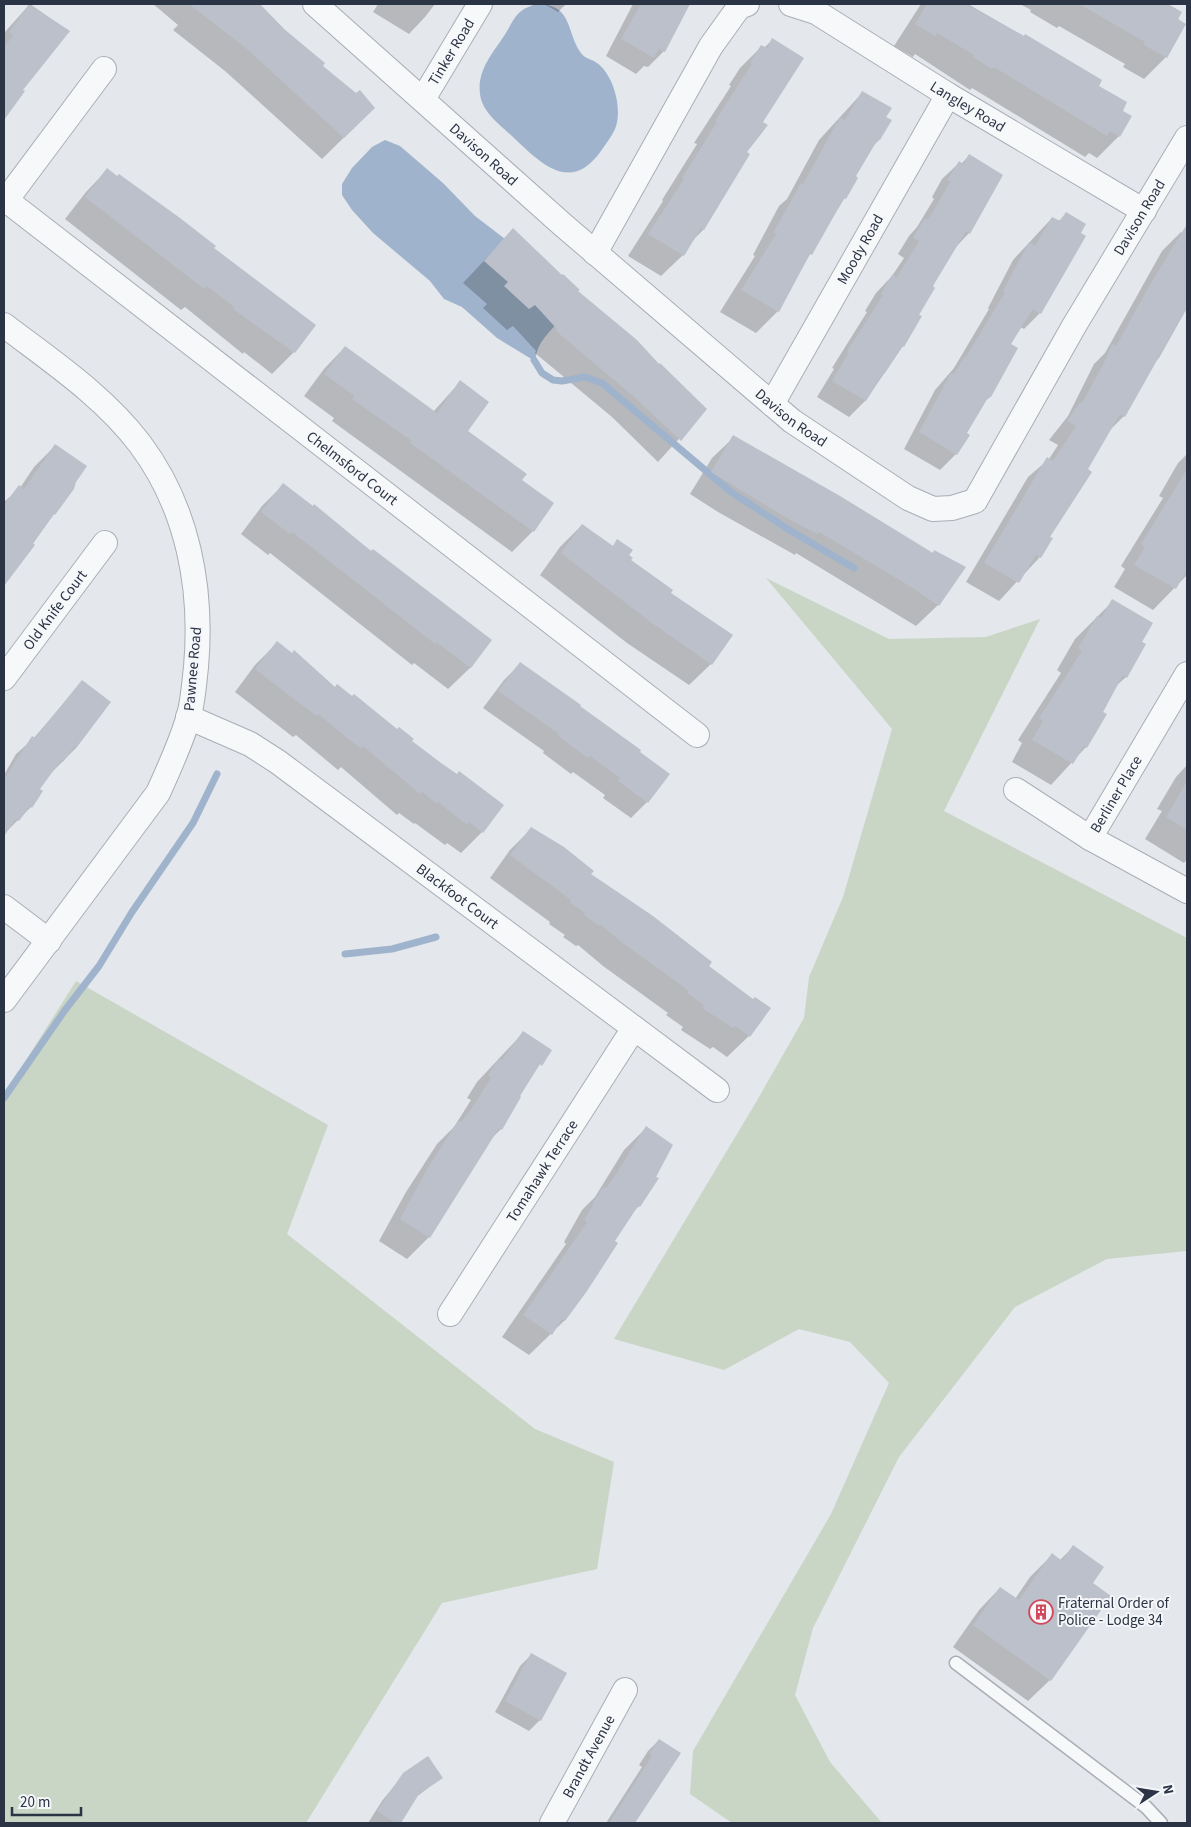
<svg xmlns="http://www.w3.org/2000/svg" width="1191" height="1827" viewBox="0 0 1191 1827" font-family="'Source Sans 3',sans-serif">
	<rect width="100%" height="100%" fill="#e4e7ec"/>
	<!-- green -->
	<g fill="#c9d6c5">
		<polygon points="766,578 889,639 986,637 1040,619 944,811 1187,938 1187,1251 1107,1259 1015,1307 899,1457 813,1628 795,1695 830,1762 882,1823 732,1823 690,1794 693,1751 831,1514 889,1383 850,1342 799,1329 724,1370 614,1339 755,1104 804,1018 809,977 843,897 892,729"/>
		<polygon points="76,981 328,1125 287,1234 535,1429 614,1462 597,1569 442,1603 306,1823 4,1823 4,1095"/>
	</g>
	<!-- water -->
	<g fill="#9fb4cc">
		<path d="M537 4C573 4 566 32 581 53 585 59 592 59 597 63 614 75 623 110 615 129 612 136 607 142 603 148 572 195 542 165 512 136 500 125 482 112 480 94 477 71 492 54 504 36 515 19 515 10 537 4Z"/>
		<path d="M385 140 400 146 443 183 475 216 518 249 564 315C555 328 537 340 536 358L533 360 497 338 462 307 444 299 430 281 373 233 352 210 342 195V184L352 168 372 147Z"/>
	</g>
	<!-- shadow -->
	<g fill="#0003">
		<polygon points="30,4 68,31 21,90 24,92 4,118 4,33"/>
		<polygon points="153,4 252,4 255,7 259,4 321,66 374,108 322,159 225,71 173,30 178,25"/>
		<polygon points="378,4 435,4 425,17 409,34 373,12"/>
		<polygon points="544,4 566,4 558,12"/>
		<polygon points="633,4 688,4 664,51 648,67 644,66 636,74 606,56"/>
		<polygon points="921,4 968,4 1101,81 1097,86 1121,111 1119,136 1097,158 1089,153 1085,157 972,88 970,90 915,54 913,57 894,46"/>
		<polygon points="1020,4 1161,4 1180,14 1166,57 1144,79 1123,67 1125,64 1059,26 1057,28 1030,12 1031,10"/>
		<polygon points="772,40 761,122 745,153 748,155 703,230 692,241 683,255 661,276 628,256 663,201 662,200 697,144 694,143 731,86 729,85 740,68 762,46 764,48"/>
		<polygon points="863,92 884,118 879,140 871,148 854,177 857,178 786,293 778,311 756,333 720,312 755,256 753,255 779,206 787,199 819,140"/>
		<polygon points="969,156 969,233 955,248 931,287 903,346 866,400 849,417 817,397 834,369 832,368 867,312 865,311 876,293 892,276 904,258 898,254 909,236 917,227 934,199 932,197 942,179 959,163 961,164"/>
		<polygon points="107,170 212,249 294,352 272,374 244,352 243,354 185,307 181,310 65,219 86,192"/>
		<polygon points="1066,214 1040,313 1024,329 1020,327 1010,345 1016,349 990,397 983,403 965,433 956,454 940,470 904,449 935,390 954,368 989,309 988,308 1013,260 1052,218 1058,222"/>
		<polygon points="1187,227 1187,308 1159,358 1151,365 1124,416 1108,432 1049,537 1040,557 999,601 966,582 1028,477 1049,459 1058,445 1049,440 1068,416 1094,364 1105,353 1162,251 1181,232 1183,234"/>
		<polygon points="513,230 576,292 706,409 658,462 612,417 535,353 536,351 513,326 507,330 483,308 487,304 463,283"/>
		<polygon points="345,347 433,412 460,382 466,431 521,480 533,531 512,552 332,421 334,418 304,396 324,369"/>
		<polygon points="734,437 932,554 934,552 938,605 916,626 796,553 795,555 718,512 690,494 712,458"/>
		<polygon points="56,445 54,514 4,584 4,502 20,488 34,467"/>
		<polygon points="1187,454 1187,575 1153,610 1114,587 1125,569 1121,566 1163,498 1159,496 1178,463"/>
		<polygon points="283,485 490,640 470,668 448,689 414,663 412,665 270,553 268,555 241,534 262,506"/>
		<polygon points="582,525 612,547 618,541 629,561 669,593 711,664 689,685 627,643 540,575 560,547"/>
		<polygon points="1113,601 1140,642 1126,677 1115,687 1086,747 1051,785 1012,762 1022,743 1018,740 1061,673 1057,670 1075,639"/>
		<polygon points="277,643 335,689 410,741 482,832 461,853 447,843 445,845 415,823 414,824 399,813 397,815 341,767 338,770 296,735 293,737 235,692 255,665"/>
		<polygon points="520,664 579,707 647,802 631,818 603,798 605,795 573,772 571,774 543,753 544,751 483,708 504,680"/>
		<polygon points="82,682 77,747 51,773 39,789 31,807 4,834 4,775 16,754 33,739"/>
		<polygon points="1187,765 1187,859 1184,863 1145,839 1162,811 1157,809 1176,777"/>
		<polygon points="531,829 707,967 749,1036 727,1057 713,1047 710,1049 681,1030 683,1027 666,1015 668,1013 603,966 578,945 576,946 563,937 565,935 549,924 550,922 490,878 510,850"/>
		<polygon points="523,1033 551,1050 532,1074 501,1129 490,1140 429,1237 407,1259 379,1241 406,1192 437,1144 454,1127 471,1100 467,1098 477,1082"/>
		<polygon points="646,1128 639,1206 631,1214 614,1241 616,1243 564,1321 529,1355 502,1337 566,1244 564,1242 582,1210 595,1197 624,1150"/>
		<polygon points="1073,1547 1091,1584 1050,1680 1028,1701 953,1647 979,1610 1000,1588 1015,1599 1030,1577 1052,1555 1060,1560"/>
		<polygon points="531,1655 540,1720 529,1731 495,1712 520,1666"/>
		<polygon points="659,1740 679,1753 634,1823 606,1823 642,1767 639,1765 648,1751"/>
		<polygon points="404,1774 441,1778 415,1798 399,1823 368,1823 382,1801"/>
	</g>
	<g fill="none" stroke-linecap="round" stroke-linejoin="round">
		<!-- stream -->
		<g stroke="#9fb4cc" stroke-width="7">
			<polyline points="534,360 542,373 553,380 562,381 585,377 602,383 731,492 791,531 854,568"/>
			<polyline points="345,954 392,949 436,937"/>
			<polyline points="4,1098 65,1010 99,966 132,912 193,823 217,774"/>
		</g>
	</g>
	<!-- building -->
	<g fill="#bbc0ca">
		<polygon points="29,4 70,31 23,90 25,91 4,120 4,48 13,35 9,32"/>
		<polygon points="189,4 260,4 284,29 325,63 323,66 356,93 360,90 375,108 344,138 247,49"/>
		<polygon points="641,4 690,4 665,52 659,49 654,58 621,39"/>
		<polygon points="927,4 966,4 1024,36 1025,34 1102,80 1099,86 1127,102 1123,111 1132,116 1120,137 1110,131 1107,136 994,67 992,69 973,57 974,55 937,33 935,36 915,24"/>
		<polygon points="1079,4 1168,4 1182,12 1178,19 1186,24 1167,58 1144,45 1145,42"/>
		<polygon points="772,38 804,58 763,122 768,125 747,152 750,154 704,230 701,228 684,256 648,234 684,179 682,178 717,122 715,121 752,64 750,63 761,45 767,48"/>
		<polygon points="862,91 892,108 886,117 892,120 880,140 878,139 856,176 858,178 846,199 844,198 812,255 810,254 779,312 741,290 776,234 773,233 801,183 803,184 840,117 845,120"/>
		<polygon points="969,154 1003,175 970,234 966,231 933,286 935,288 919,315 922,316 904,347 902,346 885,373 884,372 866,401 832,381 849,352 847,351 883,295 881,294 892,275 897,277 919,241 913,238 925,218 928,220 950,182 947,180 959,161 963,164"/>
		<polygon points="107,168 117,176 119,174 180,218 216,246 214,248 316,325 295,353 233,309 234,307 207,286 204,289 85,197"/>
		<polygon points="1066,212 1086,224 1081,233 1086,236 1041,314 1033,309 1011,344 1018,348 991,397 989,396 967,433 970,435 957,455 919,432 951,373 954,374 965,356 966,357 1005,292 1003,291 1029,242 1035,246 1052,217 1060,221"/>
		<polygon points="1187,224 1187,307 1125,417 1120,414 1088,469 1092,472 1050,537 1053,538 1041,558 1036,555 1019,583 984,563 1047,457 1053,461 1076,426 1067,421 1080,402 1082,403 1103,365 1112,344 1116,346 1148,288"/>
		<polygon points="513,228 562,275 563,274 580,290 578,291 637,340 659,364 660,363 707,409 681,441 633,396 556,331 557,329 535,305 529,309 504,286 508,282 484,261"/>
		<polygon points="345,346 437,413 460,380 489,402 468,431 527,474 522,480 554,503 534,532 410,443 412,441 352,399 355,396 324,374"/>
		<polygon points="733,435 840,496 933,553 934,550 966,567 939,606 911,587 819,532 817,534 787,518 711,472"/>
		<polygon points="55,444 87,466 76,482 74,489 55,515 54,514 33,543 35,545 4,586 4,505 19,485 24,489"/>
		<polygon points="1187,469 1187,570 1176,589 1134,565 1145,547 1141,544"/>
		<polygon points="283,483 313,506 314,504 371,551 373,549 492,640 471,668 436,642 435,644 292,532 290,534 261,512"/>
		<polygon points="582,524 613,546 617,539 633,550 629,555 633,558 631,560 673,590 671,593 733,635 712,665 649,621 561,553"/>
		<polygon points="1112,599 1153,623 1142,642 1146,644 1127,678 1123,675 1103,712 1107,714 1087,748 1084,746 1073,764 1032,740 1043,721 1039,718 1082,651 1078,648 1097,616 1101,618"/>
		<polygon points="277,641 292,653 294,650 335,687 337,684 352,696 354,694 397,729 399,727 414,739 412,741 441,763 457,774 459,771 504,805 483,833 469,822 467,825 438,802 436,803 422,792 420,794 363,746 361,749 318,714 316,716 255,669"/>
		<polygon points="520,662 581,705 580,706 641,750 640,752 670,774 648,803 618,781 620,778 590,756 588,758 558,736 559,734 498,691"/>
		<polygon points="82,680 111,702 77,747 75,746 63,762 61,760 40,789 43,791 32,808 30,806 19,821 16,819 4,836 4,779 32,736 35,738"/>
		<polygon points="1187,781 1187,830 1166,817"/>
		<polygon points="531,827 564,847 594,871 591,874 653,916 712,962 709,966 753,999 755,997 771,1008 750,1037 735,1026 733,1028 702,1008 704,1005 687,993 689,991 624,944 600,924 599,926 584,915 585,913 569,902 571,900 510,855"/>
		<polygon points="523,1031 552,1050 542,1066 540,1064 520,1096 521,1097 502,1130 499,1128 430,1238 400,1219 427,1169 458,1121 461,1122 472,1108 491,1078 488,1075 499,1058 502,1060"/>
		<polygon points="646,1126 673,1145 656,1177 659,1178 640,1207 638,1206 615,1241 618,1243 587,1291 565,1321 562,1319 552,1335 523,1315 587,1222 584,1220 593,1205 592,1204 603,1187 606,1188 616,1174"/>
		<polygon points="1073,1545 1104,1567 1093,1583 1111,1596 1051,1681 973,1625 1000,1587 1019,1600 1052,1553 1062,1561"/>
		<polygon points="531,1653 567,1673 541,1721 505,1701"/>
		<polygon points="659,1739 681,1753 635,1823 609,1823 652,1756 649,1754"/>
		<polygon points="428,1756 443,1778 419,1794 401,1823 396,1823 377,1811 403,1773"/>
	</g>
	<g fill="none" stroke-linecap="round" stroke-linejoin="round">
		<!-- lane casing -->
		<g stroke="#a9aeb7" stroke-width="15">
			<polyline id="lane" points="956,1663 1146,1807 1161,1823"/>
		</g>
		<!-- street casing -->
		<g stroke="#a9aeb7" stroke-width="26">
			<g id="street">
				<path id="s1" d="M315 4 563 225 792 421 908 498 933 509 952 508 975 501 1074 326 1187 138"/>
				<path id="s2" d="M791 4 816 12 948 95 1144 211"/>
				<path id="s3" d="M423 99 480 4"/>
				<path id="s4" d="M6 200 697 735"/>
				<polyline points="4,203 104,69"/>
				<polyline points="595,253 711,46 739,7 747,4"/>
				<path d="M4 325C51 361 104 396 140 444 188 508 203 588 196 667 194 684 193 703 188 719 180 745 169 769 158 793L4 1000"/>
				<path id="s5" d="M772 404 948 95"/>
				<path id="s6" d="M4 678 105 543"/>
				<path id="s7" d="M188 717 250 744 278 762 717 1090"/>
				<polyline points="1016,790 1090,838 1187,891"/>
				<path id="s8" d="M1090 838 1187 674"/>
				<polyline points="4,907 49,941"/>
				<path id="s9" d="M450 1314 634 1028"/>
				<path id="s10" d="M552 1823 625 1690"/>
			</g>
		</g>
		<!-- lane -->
		<use href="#lane" stroke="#f7f8fa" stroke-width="12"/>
		<!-- street -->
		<use href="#street" stroke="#f7f8fa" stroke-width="24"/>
	</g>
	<!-- icons -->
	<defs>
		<g id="building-ring" transform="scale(1.25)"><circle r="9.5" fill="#f4f6f9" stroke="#d1495b" stroke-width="1.5"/><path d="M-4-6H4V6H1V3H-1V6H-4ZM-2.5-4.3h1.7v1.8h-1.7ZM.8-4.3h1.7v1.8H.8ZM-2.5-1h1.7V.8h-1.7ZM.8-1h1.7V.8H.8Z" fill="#d1495b"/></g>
	</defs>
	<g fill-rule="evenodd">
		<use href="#building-ring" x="1041" y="1612"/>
	</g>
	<g text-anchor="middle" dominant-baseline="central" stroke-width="4" stroke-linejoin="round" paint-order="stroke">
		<!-- street labels -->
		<g font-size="15" fill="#2b3445" stroke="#f4f6f9">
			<text stroke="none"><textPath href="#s3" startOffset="55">Tinker Road</textPath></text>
			<text stroke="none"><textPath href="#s2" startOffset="205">Langley Road</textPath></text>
			<text stroke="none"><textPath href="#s1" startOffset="226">Davison Road</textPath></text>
			<text stroke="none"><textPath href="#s1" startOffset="1171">Davison Road</textPath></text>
			<text stroke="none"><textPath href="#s5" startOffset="178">Moody Road</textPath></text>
			<text stroke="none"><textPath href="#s1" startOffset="631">Davison Road</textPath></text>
			<text stroke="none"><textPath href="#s4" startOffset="438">Chelmsford Court</textPath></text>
			<text stroke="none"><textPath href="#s6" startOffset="85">Old Knife Court</textPath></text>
			<text transform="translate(193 669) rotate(-85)">Pawnee Road</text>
			<text stroke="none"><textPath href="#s8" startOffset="51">Berliner Place</textPath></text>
			<text stroke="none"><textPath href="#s7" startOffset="325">Blackfoot Court</textPath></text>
			<text stroke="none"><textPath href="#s9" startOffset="170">Tomahawk Terrace</textPath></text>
			<text stroke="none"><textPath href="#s10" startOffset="76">Brandt Avenue</textPath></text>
		</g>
		<!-- poi labels -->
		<g font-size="15" fill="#2b3445" stroke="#f4f6f9" text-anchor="start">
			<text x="1058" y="1603">Fraternal Order of<tspan x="1058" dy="17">Police - Lodge 34</tspan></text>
		</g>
	</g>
	<!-- border -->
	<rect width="1191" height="1827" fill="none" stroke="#2b3445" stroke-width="10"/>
	<!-- north arrow -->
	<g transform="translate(1156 1792) rotate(78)" stroke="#f4f6f9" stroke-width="4" paint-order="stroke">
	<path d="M0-4L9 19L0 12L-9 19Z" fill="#2b3445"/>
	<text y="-8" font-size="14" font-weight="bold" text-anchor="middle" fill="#2b3445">N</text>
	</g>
	<!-- scale -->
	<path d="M12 1807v8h69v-8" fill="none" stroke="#2b3445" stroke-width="2.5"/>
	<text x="20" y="1807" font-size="15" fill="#2b3445" stroke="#f4f6f9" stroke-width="4" paint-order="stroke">20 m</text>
</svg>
